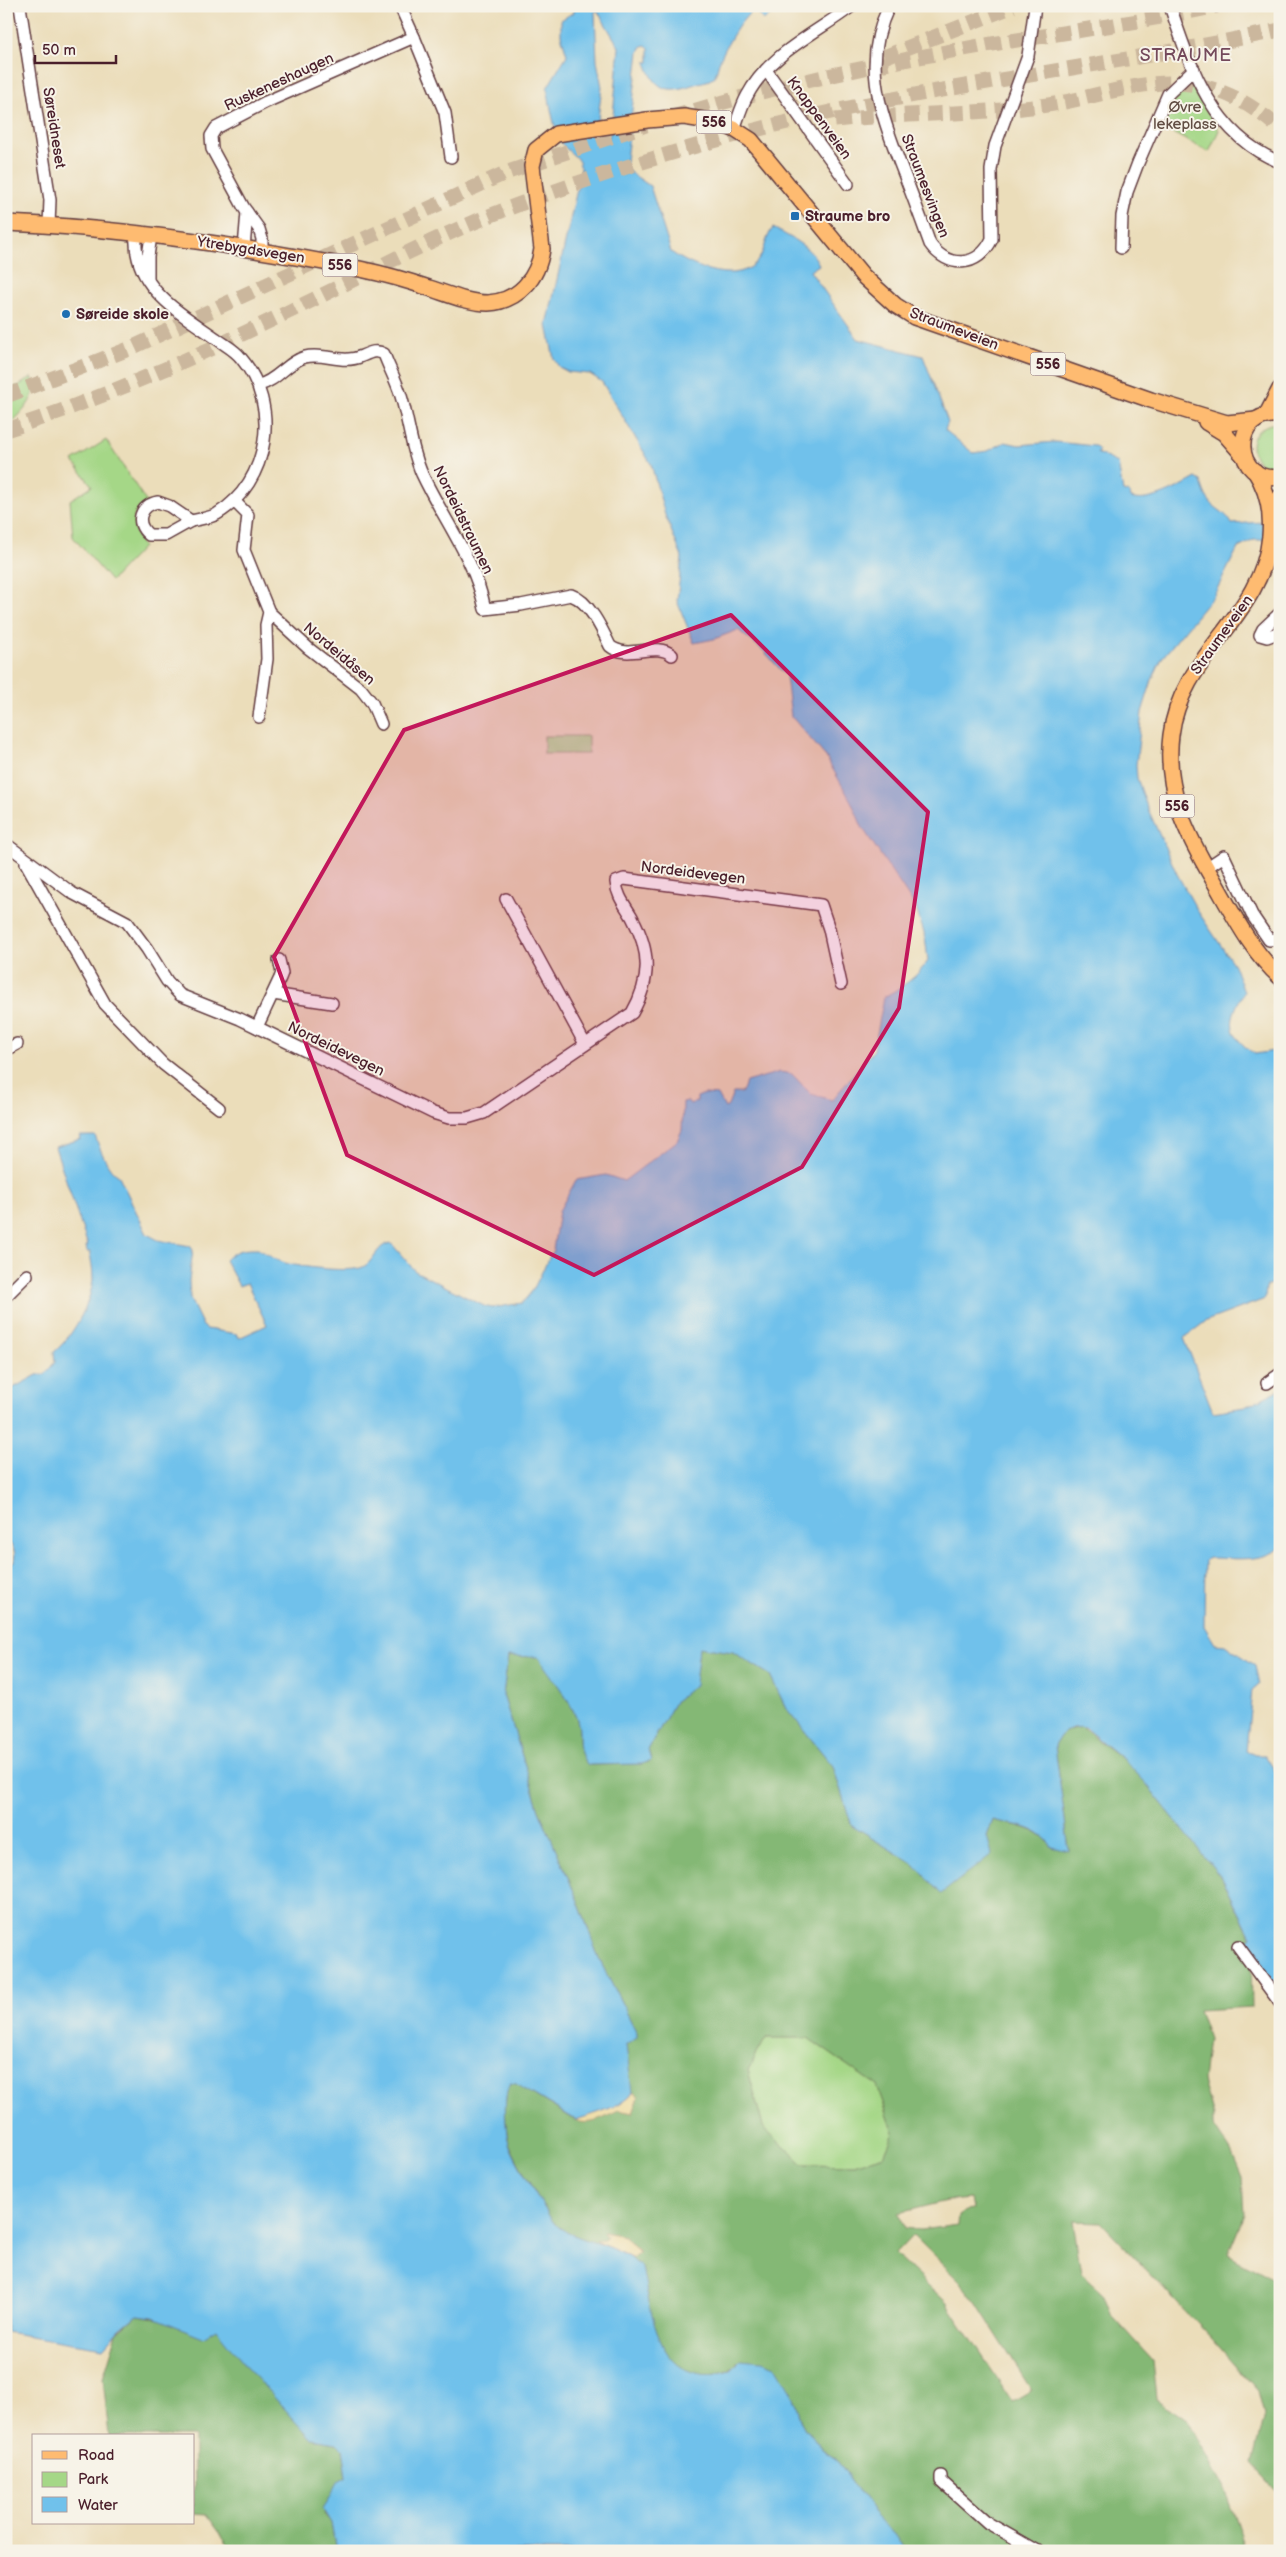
<svg xmlns="http://www.w3.org/2000/svg" width="1286" height="2557" viewBox="0 0 1286 2557" font-family="'Balsamiq Sans',sans-serif">
	<rect width="100%" height="100%" fill="#f7f3e8"/>
	<filter id="ink" filterUnits="userSpaceOnUse"><feTurbulence type="fractalNoise" baseFrequency=".02" numOctaves="2"/><feDisplacementMap in="SourceGraphic" scale="10" xChannelSelector="R" yChannelSelector="G"/><feConvolveMatrix kernelMatrix="1 2 1 2 8 2 1 2 1" color-interpolation-filters="sRGB"/></filter>
	<filter id="wash" filterUnits="userSpaceOnUse"><feTurbulence type="fractalNoise" baseFrequency=".0096" numOctaves="4" result="noise"/><feDisplacementMap in="SourceGraphic" scale="20" xChannelSelector="R" yChannelSelector="G"/><feGaussianBlur stdDeviation="1.12" result="paint"/><feColorMatrix in="noise" values="0 0 0 0 0 0 0 0 0 0 0 0 0 0 0 0 0 1.4 0 .05"/><feComposite in="paint" operator="in"/></filter>
	<g filter="url(#wash)">
		<rect width="100%" height="100%" fill="#ebddba"/>
		<!-- green -->
		<g fill="#a5d787" stroke="#787b59">
			<polygon points="1185,81 1191,82 1219,130 1209,152 1157,125 1167,101"/>
			<path d="M32 377C42 395 18 417 6 428V389L18 386Z"/>
			<path d="M1271 424 1280 425 1279 468C1249 471 1241 432 1271 424Z"/>
			<path d="M106 440 147 503C126 514 133 530 143 547L111 581 73 537 70 500 92 486 73 461Z"/>
			<rect x="544" y="736" width="44" height="18"/>
			<polygon points="766,2038 808,2038 877,2086 894,2133 884,2156 854,2165 803,2164 763,2127 748,2070"/>
		</g>
		<!-- forest -->
		<g fill="#84b874" stroke="#676c50" fill-rule="evenodd">
			<path d="M699 1647 733 1652 770 1675 786 1708 833 1766 852 1826 914 1864 941 1894 987 1836 993 1820C1015 1826 1039 1827 1052 1847L1069 1850 1055 1746C1059 1732 1068 1730 1081 1727L1125 1761 1144 1781 1223 1880 1251 1937 1246 1940 1251 1951 1252 2007 1198 2010 1208 2038 1203 2080 1213 2117V2125L1231 2152 1242 2178 1244 2215 1228 2255 1280 2283V2494L1252 2464 1264 2414 1258 2391 1214 2341 1101 2222 1073 2221 1081 2273 1104 2294 1112 2316 1153 2361 1157 2399 1188 2421 1223 2485 1246 2551H910L874 2514 836 2458 822 2449 805 2429 800 2420 794 2397 738 2361C733 2371 720 2375 709 2375 700 2375 686 2373 679 2368 652 2348 649 2299 642 2268 616 2243 587 2245 560 2228 551 2223 512 2154 509 2142 505 2129 503 2093 510 2083L516 2084 575 2120 612 2107 630 2097 626 2045 636 2038 637 2033 599 1959 578 1901 539 1810 503 1695 508 1656 539 1657C550 1675 566 1694 575 1714 584 1734 573 1747 588 1765L642 1764 651 1759 648 1750 676 1700 695 1684ZM766 2038H808L877 2086 894 2133 884 2156 854 2165 803 2164 763 2127 748 2070ZM971 2199 973 2210 965 2211 959 2215 958 2225 920 2230 905 2228 899 2213 947 2201ZM913 2235 957 2278 977 2304 1032 2391 1013 2402 947 2303 895 2254Z"/>
			<polygon points="137,2315 216,2328 312,2439 337,2443 342,2448 346,2477 324,2514 331,2522 336,2551 233,2551 207,2515 194,2514 194,2436 109,2436 103,2378 117,2333"/>
		</g>
		<!-- sand -->
		<g fill="#eeda9e" stroke="#9c7c64">
			<path d="M632 2092 639 2096 633 2113 618 2110C606 2118 589 2127 575 2120 590 2114 626 2106 632 2092Z"/>
			<polygon points="603,2232 625,2236 639,2252 632,2258 595,2241 603,2240 606,2237"/>
		</g>
		<!-- water -->
		<path fill="#70c1eb" stroke="#5d708b" fill-rule="evenodd" d="M574 6H786L763 20 754 9C739 22 728 42 720 60 717 66 717 74 713 78 709 81 703 82 698 83 670 93 656 94 646 62H649V49L646 45 642 46 639 52 625 169 650 186 671 252C691 267 740 287 759 259 765 250 766 236 773 228 788 236 813 248 819 265L810 271 858 339 923 356 948 422 945 430 973 453 988 451 1005 442 1019 445 1055 442 1095 446 1099 450 1097 453 1118 463 1123 491 1130 493 1131 498C1149 505 1181 486 1196 478L1201 481C1208 512 1223 506 1232 524L1280 521V540H1254L1238 548 1214 595 1162 658 1152 680 1142 712 1136 765 1137 778 1147 807 1177 874 1197 910 1234 965 1244 992C1228 1019 1226 1035 1255 1054L1280 1050V1279L1266 1287 1265 1299 1206 1321 1184 1338 1213 1412 1245 1407 1279 1390 1280 1392V1439C1268 1448 1272 1471 1280 1482V1548C1261 1563 1232 1558 1209 1558L1205 1560 1204 1626 1215 1644 1225 1645 1255 1666 1259 1684 1252 1690 1246 1751 1255 1755H1265L1280 1779V1996L1253 1955 1246 1940 1251 1936 1223 1880 1144 1781 1125 1761 1085 1728C1071 1725 1059 1733 1055 1746L1069 1851 1052 1847C1039 1826 1016 1826 993 1820L987 1836 992 1854 941 1894 914 1864 852 1826 833 1766 786 1708 770 1675 733 1652 699 1647 695 1685 676 1700 648 1750 651 1761 642 1764 588 1765C573 1747 584 1735 575 1714 566 1694 550 1675 538 1657L508 1656 503 1695 539 1810 578 1901 599 1959 637 2033V2038L626 2045 632 2092C626 2106 590 2115 576 2120L516 2084 510 2083C503 2093 505 2129 509 2143 512 2155 551 2223 560 2228 588 2245 617 2243 642 2268 651 2305 654 2368 701 2374 711 2375 721 2375 731 2370 736 2367 737 2362 741 2359L762 2361 775 2366 794 2397 800 2420 805 2429 822 2449 836 2458 874 2514 910 2551H336L331 2523 323 2510 338 2481 346 2477 342 2448 337 2443 312 2439 244 2364 216 2329 203 2337 153 2317 137 2315 120 2329 103 2348 6 2332V1567L14 1562C16 1552 14 1547 6 1539V1392L37 1375 45 1374 55 1362 54 1352C72 1338 91 1303 93 1279 93 1271 91 1260 90 1252H87L86 1246H88L55 1147 81 1139 80 1136H95C100 1148 107 1170 119 1176L147 1234 158 1240 190 1246 193 1250 189 1281 190 1299 203 1326 207 1329 237 1334 239 1338 267 1325 247 1283 239 1286 225 1260C235 1249 244 1249 258 1249 268 1255 277 1261 289 1264 303 1267 350 1273 363 1267 375 1261 376 1245 391 1243L415 1271 484 1306 492 1308 522 1303 533 1290 553 1250 559 1211 576 1180 606 1175 624 1181 677 1141 682 1130 683 1102 688 1101 690 1104 697 1101V1097L705 1094 718 1095 725 1108 728 1106 733 1093H742L746 1082 780 1072 792 1074 811 1094 832 1100 874 1050 884 997C902 987 916 978 928 961L925 936 916 908 862 827 852 803 826 757 791 716 786 676 763 650 738 630 714 639 694 643 677 601 682 557 665 515 651 464 602 382 590 374 568 372 559 367 554 359 547 325 581 171C580 155 570 155 562 144 554 133 550 102 547 88L567 55 561 35V20L574 12ZM597 10 619 47 612 128 608 139 604 142 599 137 597 126 602 87 597 61 595 12Z"/>
	</g>
	<g filter="url(#ink)">
		<g fill="none" stroke-linecap="round" stroke-linejoin="round">
			<!-- major-tunnel -->
			<g stroke="#cbb79d" stroke-width="15" stroke-dasharray="15 8" stroke-linecap="butt">
				<polyline points="884,57 1013,6"/>
				<path d="M673 117C777 85 885 62 992 44 1067 32 1142 22 1217 6"/>
				<path d="M835 120C903 113 972 115 1040 106 1085 101 1132 81 1178 83 1218 85 1251 103 1280 129"/>
				<polyline points="6,396 129,349 505,173 646,125"/>
				<path d="M6 430C101 399 191 359 280 316 357 279 432 237 512 207 617 167 726 135 835 111 982 79 1133 62 1280 30"/>
			</g>
			<!-- minor casing -->
			<g stroke="#623c40" stroke-width="14">
				<g id="minor">
					<polyline points="20,6 50,200 49,225"/>
					<path d="M889 6C862 62 879 107 899 161 910 189 920 216 930 244 948 269 978 268 992 239L991 170 995 146 1028 56 1035 6"/>
					<path d="M1170 6C1191 69 1213 136 1280 162"/>
					<polyline points="414,37 445,113 451,157"/>
					<polyline points="766,70 848,184"/>
					<path d="M734 129C738 119 741 107 747 96 769 54 815 34 852 6"/>
					<path d="M136 234C132 287 179 312 217 339 225 345 235 350 241 358 281 405 270 482 217 514 210 518 199 519 191 521"/>
					<polyline points="244,248 247,212"/>
					<polyline points="1121,248 1122,216 1127,192 1138,163 1168,94 1194,69"/>
					<polyline points="262,251 262,239 259,229 244,208 212,149 211,136 216,128 266,102 414,37 400,6"/>
					<polyline points="148,280 148,256 151,236"/>
					<path d="M259 385C277 381 287 362 305 357 324 352 342 365 362 356 369 353 376 349 384 354 389 368 397 382 401 396 409 422 411 449 422 474 443 519 475 559 485 609L521 605 571 595C589 601 602 629 610 646 628 661 655 641 672 655"/>
					<polyline points="234,501 248,515 244,550 269,612 266,625 267,659 259,717"/>
					<path d="M158 502 169 506 191 521 166 535H149C134 523 140 505 158 502Z"/>
					<polyline points="269,612 308,648 361,689 372,703 381,724"/>
					<polyline points="1280,613 1263,629 1260,635 1267,637 1280,632"/>
					<path d="M6 844 72 893 127 922 147 949 167 981 180 995 240 1019 433 1113 449 1118H467L484 1113 632 1013C651 979 651 952 632 917 625 905 617 896 616 882L624 879 821 905 829 929 841 984"/>
					<polyline points="26,863 105,1004 163,1064 219,1108"/>
					<polyline points="1206,868 1224,856 1252,915 1269,940 1280,938"/>
					<polyline points="506,899 585,1044"/>
					<polyline points="273,994 332,1003"/>
					<polyline points="257,1027 280,978 282,973 279,960"/>
					<polyline points="6,1050 17,1044"/>
					<polyline points="6,1296 27,1275"/>
					<polyline points="1267,1383 1280,1374"/>
					<polyline points="1238,1946 1280,2003"/>
					<polyline points="941,2476 941,2481 988,2523 1037,2551"/>
				</g>
			</g>
			<!-- major casing -->
			<g stroke="#623c40" stroke-width="18">
				<g id="major">
					<path d="M6 223C125 228 244 246 360 269 384 274 406 280 429 288 448 294 468 303 488 303 519 301 538 278 542 249L532 166 536 150 556 134 647 120 684 117 716 122 734 129 751 140 863 276 895 305 914 317 1151 400 1227 423 1256 420"/>
					<path d="M1280 415C1228 410 1233 485 1280 477"/>
					<polyline points="1266,416 1280,389"/>
					<polyline points="1206,422 1224,433 1244,456"/>
					<path d="M1255 471C1268 491 1272 513 1270 536 1263 615 1180 656 1171 735 1164 790 1187 835 1214 881 1233 914 1251 951 1280 977"/>
					<polyline points="1272,515 1280,497"/>
				</g>
			</g>
			<!-- minor -->
			<use href="#minor" stroke="#fff" stroke-width="11"/>
			<!-- major -->
			<use href="#major" stroke="#febb71" stroke-width="15"/>
		</g>
	</g>
	<!-- marked area -->
	<path fill="#c2185b" fill-opacity="0.2" stroke="#c2185b" stroke-width="4" stroke-linejoin="round" d="M731 615 928 812 899 1008 802 1167 594 1275 347 1155 274 957 404 730Z"/>
	<!-- markers -->
	<g fill="#1f6fb2" stroke="#f7f3e8" stroke-width="2">
		<rect x="790" y="211" width="10" height="10" rx="2.5"/>
		<circle cx="66" cy="314" r="5"/>
	</g>
	<g text-anchor="middle" dominant-baseline="central" stroke-width="4" stroke-linejoin="round" paint-order="stroke">
		<!-- shield labels -->
		<g fill="#f7f3e8" stroke="#7e5f64" stroke-width="1">
			<rect x="696.5" y="110.5" width="35" height="23" rx="4"/>
			<rect x="322.5" y="253.5" width="35" height="23" rx="4"/>
			<rect x="1030.5" y="352.5" width="35" height="23" rx="4"/>
			<rect x="1159.5" y="794.5" width="35" height="23" rx="4"/>
		</g>
		<g font-size="14" font-weight="bold" fill="#4a1f2b">
			<text x="714" y="122">556</text>
			<text x="340" y="265">556</text>
			<text x="1048" y="364">556</text>
			<text x="1177" y="806">556</text>
		</g>
		<!-- street labels -->
		<g font-size="15" fill="#4a1f2b" stroke="#f7f3e8">
			<text transform="translate(279 82) rotate(-25)">Ruskeneshaugen</text>
			<text transform="translate(819 118) rotate(54)">Knappenveien</text>
			<text transform="translate(54 128) rotate(81)">Søreidneset</text>
			<text transform="translate(925 186) rotate(69)">Straumesvingen</text>
			<text transform="translate(251 250) rotate(9)">Ytrebygdsvegen</text>
			<text transform="translate(954 329) rotate(21)">Straumeveien</text>
			<text transform="translate(463 520) rotate(64)">Nordeidstraumen</text>
			<text transform="translate(1222 635) rotate(-54)">Straumeveien</text>
			<text transform="translate(339 654) rotate(40)">Nordeidåsen</text>
			<text transform="translate(693 873) rotate(7)">Nordeidevegen</text>
			<text transform="translate(336 1049) rotate(26)">Nordeidevegen</text>
		</g>
		<!-- park labels -->
		<g font-size="15" fill="#614d42" stroke="#f7f3e8">
			<text x="1185" y="107">Øvre<tspan x="1185" dy="17">lekeplass</tspan></text>
		</g>
		<!-- poi labels -->
		<g font-size="15" font-weight="bold" fill="#4a1f2b" stroke="#f7f3e8" text-anchor="start">
			<text x="805" y="216">Straume bro</text>
			<text x="76" y="314">Søreide skole</text>
		</g>
		<!-- quarter labels -->
		<g font-size="18" letter-spacing="1" fill="#74495b" stroke="#f7f3e8">
			<text x="1186" y="55">STRAUME</text>
		</g>
	</g>
	<!-- margin -->
	<rect width="1286" height="2557" fill="none" stroke="#f7f3e8" stroke-width="25"/>
	<!-- legend -->
	<rect x="32" y="2434" width="162" height="90" fill="#f7f3e8" stroke="#b29e9c"/>
	<rect x="42" y="2451" width="25" height="8" fill="#febb71" stroke="#b29e9c"/>
	<text x="78" y="2460" font-size="15" fill="#4a1f2b">Road</text>
	<rect x="42" y="2472" width="25" height="15" fill="#a5d787" stroke="#b29e9c"/>
	<text x="78" y="2484" font-size="15" fill="#4a1f2b">Park</text>
	<rect x="42" y="2497" width="25" height="15" fill="#70c1eb" stroke="#b29e9c"/>
	<text x="78" y="2510" font-size="15" fill="#4a1f2b">Water</text>
	<!-- scale -->
	<path d="M35 55v8h81v-8" fill="none" stroke="#4a1f2b" stroke-width="2.5"/>
	<text x="42" y="55" font-size="15" fill="#4a1f2b" stroke="#f7f3e8" stroke-width="4" paint-order="stroke">50 m</text>
</svg>
